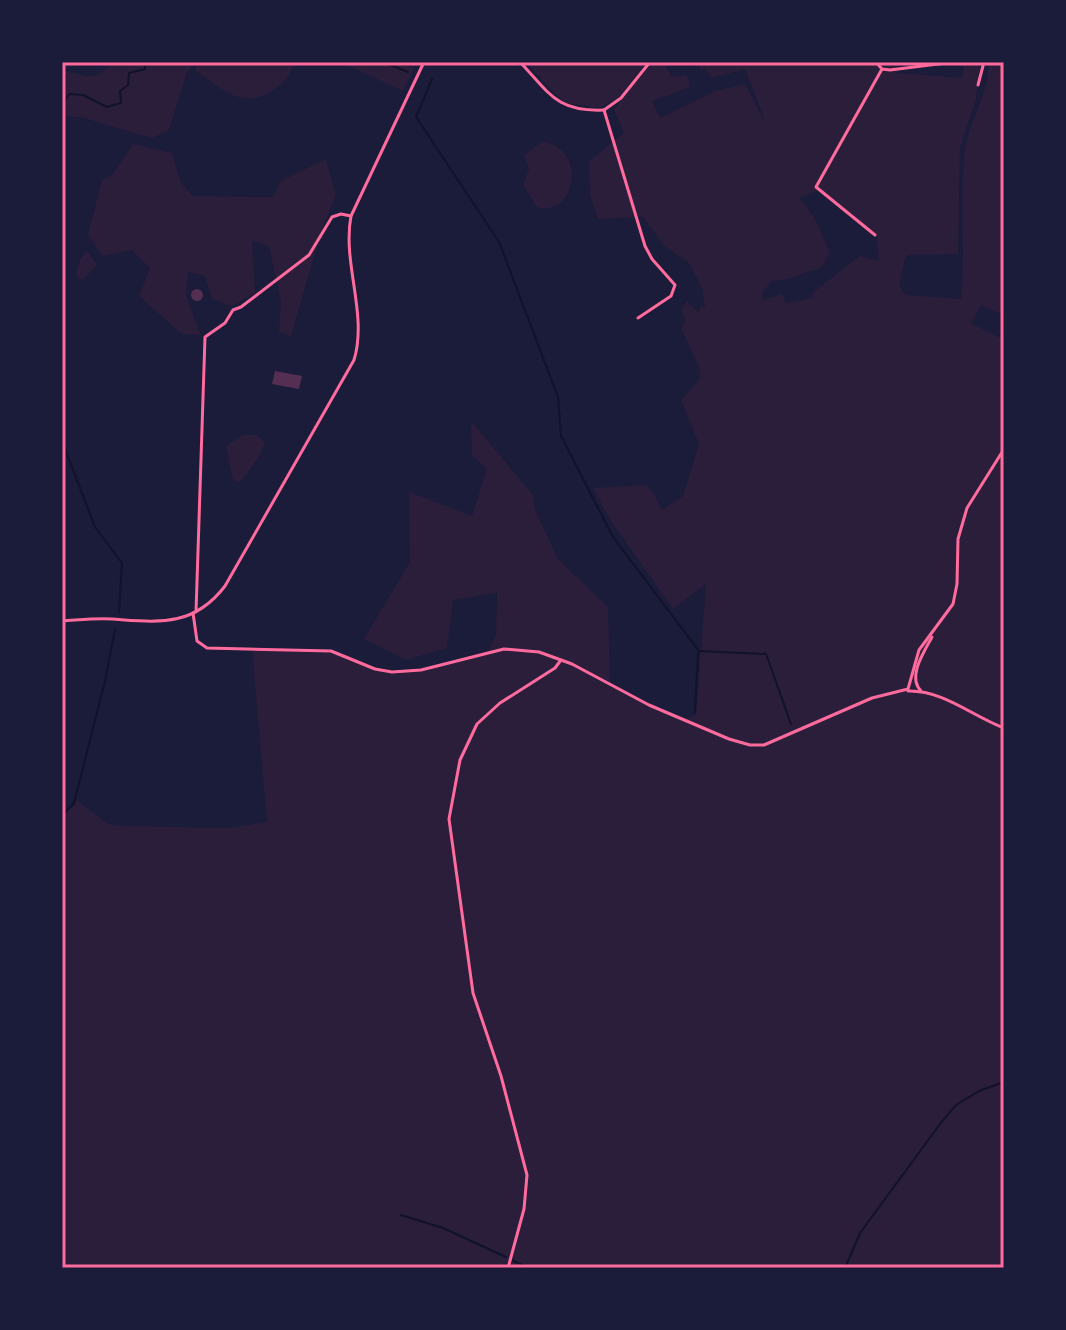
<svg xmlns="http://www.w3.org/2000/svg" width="1066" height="1330" viewBox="0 0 1066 1330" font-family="'Nunito Sans',sans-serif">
	<rect width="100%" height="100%" fill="#1b1b3a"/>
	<!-- green -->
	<g fill="#2a1e3b" fill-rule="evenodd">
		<path d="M114 62H195L187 72 169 130 152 138 84 118 62 115V71C90 75 92 84 114 62Z"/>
		<path d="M198 62H294C290 75 287 80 276 88 245 112 222 90 195 70Z"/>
		<polygon points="340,62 398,62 414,68 403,91"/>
		<polygon points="526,62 647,62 618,98 600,108 566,103 556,95"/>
		<path d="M653 62H663L672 77 687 75 690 87 652 101 660 118 715 91 745 84 767 126 745 69 711 78 706 69 700 70V62H897V73L962 78 964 64 980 62 976 99 960 148 958 254 906 255 899 286 906 295 961 299C966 250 959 199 965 150 969 119 990 94 988 62H1004V315L981 305 971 323 1004 340V1268H62V813L76 805 75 799 108 824 120 826 230 828 267 822 252 649C281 649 311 647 339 653 360 658 375 672 398 672 428 672 459 658 488 651L496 636 497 593 453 600 447 648 406 660 364 639 410 562 409 492 472 516 487 469 472 455 471 421 533 495 535 510 558 559 608 607 610 681 600 678 646 704 683 720 696 715 706 584 673 609 611 521 593 488 646 485 654 494 662 510 683 496 699 444 681 400 700 378V369L681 328 686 320 681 309 687 301 698 312 701 306 705 308 703 290 689 263 664 246 643 217 598 219 590 195 589 161 624 133 614 109ZM820 189 876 235 879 261 860 256 812 293 813 298 786 303 782 294 763 300 762 293 772 281 788 279 822 267 830 253 814 217 799 198Z"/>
		<path d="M543 141C549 143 556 145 561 150 583 168 570 217 537 207L523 185 529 169 524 155Z"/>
		<polygon points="133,144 172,153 181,183 193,196 273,197 281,181 326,159 336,195 322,229 291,336 279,332 281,301 269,246 252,241 255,293 232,306 212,299 205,276 188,272 186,296 201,335 182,334 139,296 150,268 132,250 103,256 88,235 102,180 112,175"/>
		<polygon points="87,251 97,265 84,279 79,279 76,274 80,259"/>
		<polygon points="243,435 256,435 265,442 259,457 240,483 233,480 226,446"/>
	</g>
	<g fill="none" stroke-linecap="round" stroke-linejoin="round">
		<!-- stream -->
		<g stroke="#12122b" stroke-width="2">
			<polyline points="383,62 408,72"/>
			<polyline points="432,79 416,117 499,242 558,397 561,436 613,537 699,651 766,654 791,724"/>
			<polyline points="62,100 65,100 69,94 83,95 107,107 121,103 120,91 128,85 129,73 145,69 145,62"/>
			<polyline points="62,441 95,527 122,563 119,612"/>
			<polyline points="695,712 698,653"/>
			<polyline points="62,816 74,803 105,681 115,629"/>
			<polyline points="401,1215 443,1228 506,1257"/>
			<polyline points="512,1260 528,1268"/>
			<polyline points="845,1268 860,1233 940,1124 956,1105 979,1091 1004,1082"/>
		</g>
	</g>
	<!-- building -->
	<g fill="#542f53">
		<circle cx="197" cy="295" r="6"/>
		<polygon points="275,371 302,376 299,389 272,384"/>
	</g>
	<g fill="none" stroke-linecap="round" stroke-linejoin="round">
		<!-- minor -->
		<g stroke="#ff6b9d" stroke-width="3">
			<path d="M520 62C550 94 557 112 604 110"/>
			<polyline points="876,62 882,69 890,70 954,62"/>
			<polyline points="978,85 984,62"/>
			<polyline points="875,235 816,187 882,69"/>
			<polyline points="638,318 671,296 675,285 652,259 645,246 604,110 621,98 650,62"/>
			<polyline points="196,612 205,337 225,323 233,310 241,307 309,255 332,217 341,214 351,216"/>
			<polyline points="193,613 197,641 207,648 331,651 375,669 392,672 421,670 504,649 539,652 572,664 649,705 729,739 750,745 764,745 872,698 908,689 919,650 953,604 957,584 958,539 967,508 1004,449"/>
			<path d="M908 691C943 690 972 716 1004 728"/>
			<path d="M921 691C907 677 924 652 932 637"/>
			<polyline points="508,1268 524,1209 527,1175 501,1076 473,993 449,819 460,760 477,724 500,703 555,668 561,660"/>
		</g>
		<!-- tertiary -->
		<path stroke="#ff6b9d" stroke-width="3" d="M62 621C79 620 95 618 112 619 157 622 193 628 225 586L354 360C368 314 342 263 351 216L424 62"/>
	</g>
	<!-- border -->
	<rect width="1066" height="1330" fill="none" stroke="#1b1b3a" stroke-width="128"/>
	<rect x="64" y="64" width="938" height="1202" fill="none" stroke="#ff6b9d" stroke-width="3"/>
</svg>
